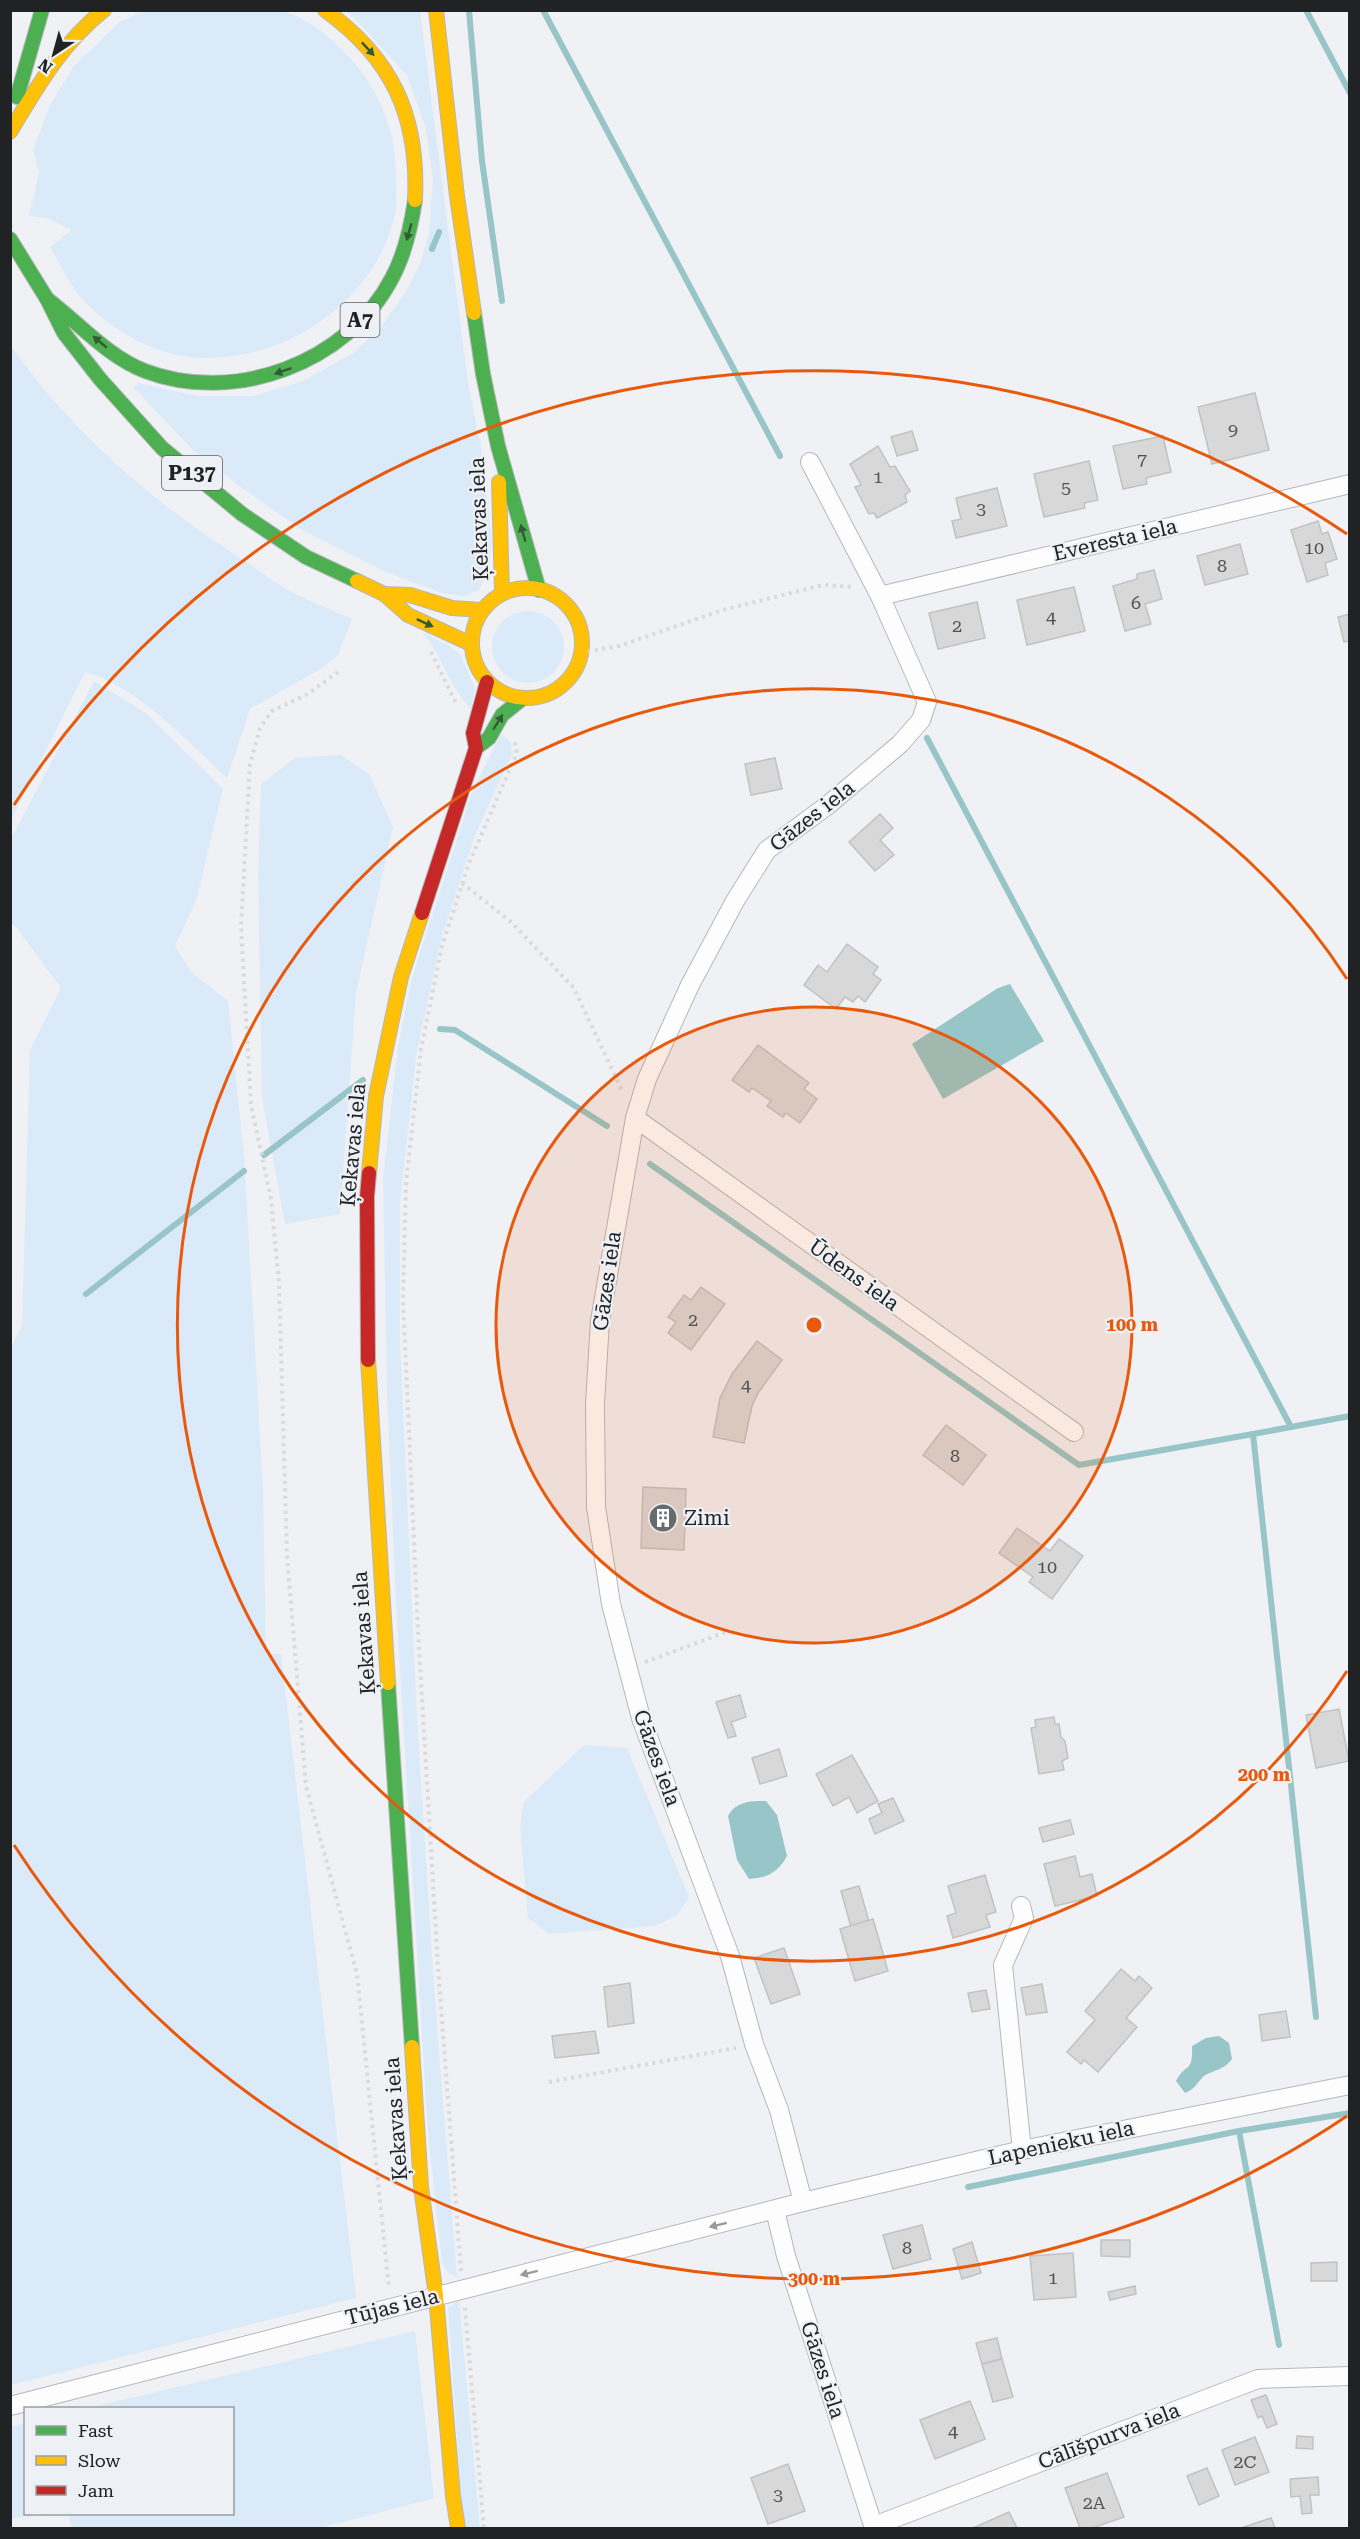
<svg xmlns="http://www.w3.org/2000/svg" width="1360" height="2539" viewBox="0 0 1360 2539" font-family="'Roboto Serif',serif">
	<rect width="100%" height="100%" fill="#eff1f4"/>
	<!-- green -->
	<g fill="#dbeaf9">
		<path d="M146 10C176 10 206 10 237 10 250 10 265 8 278 10 308 16 336 42 355 64 382 95 396 135 396 176 396 186 397 198 396 208 381 296 291 360 204 358 160 358 113 332 84 301 70 286 60 264 50 247L72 230 46 218 29 216 39 173 33 150 50 105 74 66 120 22Z"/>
		<polygon points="348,11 420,11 468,383 481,448 492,541 488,571 479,590 465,596 442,593 386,572 302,530 239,486 192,449 133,387 138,383 197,396 253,396 303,381 353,353 380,328 406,292 420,264 429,234 433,180 426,129 407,75"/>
		<path d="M11 346C73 434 157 506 248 563 261 572 273 581 286 589 307 600 330 609 352 619L338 655 322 668 250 709 227 778C189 743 136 685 85 672L11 820Z"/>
		<circle cx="528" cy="647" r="36"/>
		<path d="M422 632 450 646 461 656 475 689 471 708C449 688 443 655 422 632Z"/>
		<polygon points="94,681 146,713 223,789 196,901 175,946 191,972 228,1001 244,1155 263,1491 266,1654 281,1654 356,2298 11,2385 10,1349 22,1326 30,1050 61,988 16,927 11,923 11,839"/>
		<polygon points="501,734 510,741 513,752 476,833 443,932 417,1050 400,1203 400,1341 417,1718 434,1987 457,2277 448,2273 442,2262 428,2133 396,1603 387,1392 383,1179 398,1046 412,978 472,792"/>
		<polygon points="341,755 369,774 393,827 356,993 340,1214 285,1224 262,1098 258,874 261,784 295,758"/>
		<polygon points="584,1745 627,1748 689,1897 677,1915 655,1926 549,1934 528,1918 520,1826 524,1802"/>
		<polygon points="459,2300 480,2528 463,2528 448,2308"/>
		<polygon points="415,2331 434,2498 321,2528 71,2528 69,2514 232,2514 232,2408 88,2408"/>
		<polygon points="25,2423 26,2514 58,2514 11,2518 11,2427"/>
	</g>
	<!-- water -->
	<g fill="#98c5c7">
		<polygon points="1010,984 1044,1041 943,1099 912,1044 998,988"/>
		<path d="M766 1801 777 1815 787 1856C778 1872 768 1878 749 1879L737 1860 728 1816C736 1801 751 1801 766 1801Z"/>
		<path d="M1219 2036 1229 2043 1232 2059C1222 2072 1213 2069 1203 2077 1196 2084 1195 2089 1185 2093L1176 2081C1186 2062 1193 2074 1192 2046L1206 2038Z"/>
	</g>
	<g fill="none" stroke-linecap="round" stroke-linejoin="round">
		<!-- stream -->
		<g stroke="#98c5c7" stroke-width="6">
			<polyline points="469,10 482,161 502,301"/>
			<polyline points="543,10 780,456"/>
			<polyline points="1306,10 1350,93"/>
			<polyline points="432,249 439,232"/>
			<polyline points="927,738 1291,1427"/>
			<polyline points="440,1029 455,1030 607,1126"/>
			<polyline points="264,1155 363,1080"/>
			<polyline points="650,1164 1079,1465 1253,1434"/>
			<polyline points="86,1294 244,1171"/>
			<polyline points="1316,2017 1253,1434 1350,1416"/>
			<polyline points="1239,2131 1279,2345"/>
			<polyline points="968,2187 1239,2131 1350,2113"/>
		</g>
	</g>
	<!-- building -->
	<g fill="#d9d8d9" stroke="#c1c2c2" stroke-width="1.5">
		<polygon points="1255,393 1269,450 1212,464 1198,407"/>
		<polygon points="912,431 918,450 897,456 891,437"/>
		<polygon points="1163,436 1171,472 1146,478 1147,484 1123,489 1113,446"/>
		<polygon points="878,446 890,467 895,466 910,491 905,495 907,502 877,518 874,513 869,514 855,487 861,485 850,464"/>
		<polygon points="1089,461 1098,500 1084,503 1085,508 1044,517 1034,474"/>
		<polygon points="997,488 1007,526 956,538 952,521 961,519 956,498"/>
		<polygon points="1318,521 1322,534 1328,532 1337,559 1325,563 1328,575 1307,582 1291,530"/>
		<polygon points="1240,544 1248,574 1205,585 1197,556"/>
		<polygon points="1154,570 1162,599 1145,604 1151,624 1125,631 1113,586 1137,579 1137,574"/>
		<polygon points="1074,587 1085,631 1027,645 1017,600"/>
		<polygon points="977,602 985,638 938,649 929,613"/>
		<polygon points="1350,614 1350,641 1344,642 1338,617"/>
		<polygon points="775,758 782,789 751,795 745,764"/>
		<polygon points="880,814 893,828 880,840 894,855 875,871 849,842"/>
		<polygon points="847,944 878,967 873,974 881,980 865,1002 858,996 853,1002 845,997 836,1009 804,985 818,965 827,972"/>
		<polygon points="758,1045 809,1083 804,1089 817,1099 800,1123 786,1113 783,1117 767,1106 771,1101 752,1088 749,1092 732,1080"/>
		<polygon points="701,1287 725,1304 691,1350 668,1333 676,1322 668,1317 684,1295 691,1300"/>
		<polygon points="757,1341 782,1360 758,1393 752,1406 744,1443 713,1437 720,1398 732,1374"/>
		<polygon points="946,1425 986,1455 963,1485 923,1455"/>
		<polygon points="643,1487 686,1489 684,1550 641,1548"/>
		<polygon points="1017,1528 1050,1551 1059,1539 1083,1556 1052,1599 1029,1582 1033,1577 999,1553"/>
		<polygon points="740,1695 746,1717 731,1722 736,1736 728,1738 716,1702"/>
		<polygon points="1339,1709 1349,1761 1316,1768 1306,1715"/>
		<polygon points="1054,1717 1055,1724 1059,1724 1061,1737 1065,1741 1068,1758 1062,1761 1064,1770 1039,1774 1031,1728 1036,1727 1035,1720"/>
		<polygon points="779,1749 787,1776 760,1784 752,1758"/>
		<polygon points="852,1755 878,1801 857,1813 849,1797 833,1806 816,1774"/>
		<polygon points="893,1798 904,1821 875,1834 869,1819 882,1813 878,1804"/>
		<polygon points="1070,1820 1074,1834 1043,1842 1039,1828"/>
		<polygon points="1075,1856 1080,1877 1092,1874 1097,1896 1055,1906 1044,1864"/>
		<polygon points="985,1875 996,1912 986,1915 990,1927 953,1938 947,1916 956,1913 948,1886"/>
		<polygon points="859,1886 869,1922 851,1927 841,1891"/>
		<polygon points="873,1919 888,1971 855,1981 840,1929"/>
		<polygon points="784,1948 800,1994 771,2004 754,1958"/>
		<polygon points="1121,1969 1135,1981 1139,1976 1152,1988 1126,2018 1137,2027 1098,2072 1084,2060 1081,2064 1067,2052 1095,2020 1085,2011"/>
		<polygon points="630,1983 634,2023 608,2027 604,1987"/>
		<polygon points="1042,1984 1047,2012 1026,2015 1021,1988"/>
		<polygon points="986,1990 990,2009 972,2012 968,1993"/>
		<polygon points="1286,2011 1290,2037 1262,2041 1259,2015"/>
		<polygon points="595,2031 599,2053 555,2058 552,2036"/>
		<polygon points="922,2225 931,2259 893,2269 883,2235"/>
		<polygon points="1101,2240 1130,2240 1130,2257 1101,2256"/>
		<polygon points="972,2242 981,2273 962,2279 953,2249"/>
		<polygon points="1073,2253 1076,2297 1034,2300 1030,2256"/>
		<polygon points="1337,2262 1337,2281 1311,2281 1311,2263"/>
		<polygon points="1135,2286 1136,2294 1110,2300 1108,2292"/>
		<polygon points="997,2338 1002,2359 982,2364 976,2343"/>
		<polygon points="1002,2359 1013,2397 993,2402 982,2364"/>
		<polygon points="1266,2395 1277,2424 1267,2428 1262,2416 1258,2418 1251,2400"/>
		<polygon points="970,2401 985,2439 935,2459 920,2420"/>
		<polygon points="1297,2436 1313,2437 1313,2449 1296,2448"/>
		<polygon points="1255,2437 1269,2472 1235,2485 1222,2450"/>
		<polygon points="788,2464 805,2511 768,2524 751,2478"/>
		<polygon points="1207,2468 1219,2496 1199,2505 1187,2476"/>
		<polygon points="1107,2473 1124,2517 1092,2528 1080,2528 1065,2488"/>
		<polygon points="1318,2477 1319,2495 1310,2495 1312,2513 1302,2514 1300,2496 1291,2497 1290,2479"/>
		<polygon points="1009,2512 1017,2528 973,2528"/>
		<polygon points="1271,2518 1275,2528 1241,2528"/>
	</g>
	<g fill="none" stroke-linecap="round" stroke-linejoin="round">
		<!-- street casing -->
		<g stroke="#b6b7ba" stroke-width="20">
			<g id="street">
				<polyline points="880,596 1350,484"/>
				<polyline points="635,1118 1074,1432"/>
				<polyline points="1021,1906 1024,1918 1003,1965 1022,2150"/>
				<polyline points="803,2202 779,2110 754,2044 730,1956 641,1718 611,1604 596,1507 595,1403 600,1321 635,1118 647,1079 690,985 735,901 767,850 828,805 900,744 921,720 927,702 880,596 810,462"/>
				<polyline points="775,2210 786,2256 874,2528"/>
				<polyline points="10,2406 803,2202 1022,2150 1350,2085"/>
				<polyline points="874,2526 1258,2379 1350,2376"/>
			</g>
		</g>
		<!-- fast casing -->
		<g stroke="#b6b7ba" stroke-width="16">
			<g id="fast">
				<polyline points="17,97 42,10"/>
				<polyline points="10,239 47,299 64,333 100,379 162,448 242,514 306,557 357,581"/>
				<path d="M47 299C79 323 108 357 145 371 234 405 348 363 392 278 405 254 411 227 415 200"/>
				<polyline points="474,313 483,374 498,446 539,590"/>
				<polyline points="476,748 489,738 502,715 523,698"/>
				<polyline points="388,1683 412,2047"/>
			</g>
		</g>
		<!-- slow casing -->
		<g stroke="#b6b7ba" stroke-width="16">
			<g id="slow">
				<path d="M325 10C393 59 419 117 415 200"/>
				<polyline points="436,10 457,196 474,313"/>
				<path d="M10 132C37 87 62 43 104 10"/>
				<polyline points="499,482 502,593"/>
				<polyline points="357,581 384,594 408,615 471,644"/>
				<circle cx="527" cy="643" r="55"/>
				<polyline points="384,594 410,595 452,608 481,610"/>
				<polyline points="369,1173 376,1096 401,977 422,913"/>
				<polyline points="368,1360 388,1683"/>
				<polyline points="412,2047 421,2187 436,2296 453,2496 458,2528"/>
			</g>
		</g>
		<!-- jam casing -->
		<g stroke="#b6b7ba" stroke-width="16">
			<g id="jam">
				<polyline points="422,913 476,748 473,733 487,682"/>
				<polyline points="368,1360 367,1197 369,1173"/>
			</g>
		</g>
		<!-- path -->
		<g stroke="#dadada" stroke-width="4" stroke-dasharray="3 4.5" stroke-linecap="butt">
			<polyline points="431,652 457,705"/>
			<polyline points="580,653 619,646 723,610 823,585 854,587"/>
			<polyline points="338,672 306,695 272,711 260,728 250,764 241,927 251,1105 271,1199 279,1284 287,1555 306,1786 357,1974 389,2289"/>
			<polyline points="462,883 511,922 574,988 623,1093"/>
			<polyline points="645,1662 726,1632"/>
			<polyline points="549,2082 736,2048"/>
			<polyline points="461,2271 438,1967 418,1630 403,1300 406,1182 421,1049 442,946 469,863 517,753 514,738"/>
			<polyline points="465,2308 484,2528"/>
		</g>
		<!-- street -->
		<use href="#street" stroke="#fdfdfd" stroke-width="18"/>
		<!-- fast -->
		<use href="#fast" stroke="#4caf50" stroke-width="14"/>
		<!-- slow -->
		<use href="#slow" stroke="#ffc107" stroke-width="14"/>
		<!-- jam -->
		<use href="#jam" stroke="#c62828" stroke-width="14"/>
	</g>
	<!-- one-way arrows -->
	<defs><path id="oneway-solid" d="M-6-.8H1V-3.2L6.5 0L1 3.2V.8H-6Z" transform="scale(1.5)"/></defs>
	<g fill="#325a35">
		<use href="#oneway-solid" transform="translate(368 49) rotate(47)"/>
		<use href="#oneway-solid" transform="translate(409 232) rotate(106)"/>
		<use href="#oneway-solid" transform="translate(100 342) rotate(-140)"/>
		<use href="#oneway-solid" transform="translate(283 371) rotate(161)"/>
		<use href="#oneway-solid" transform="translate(523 533) rotate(-106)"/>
		<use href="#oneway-solid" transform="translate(425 623) rotate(25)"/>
		<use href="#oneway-solid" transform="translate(498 722) rotate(-58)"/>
	</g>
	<g fill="#9a9a9b">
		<use href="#oneway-solid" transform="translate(718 2225) rotate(166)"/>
		<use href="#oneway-solid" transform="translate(529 2273) rotate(166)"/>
	</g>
	<!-- distance rings -->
	<circle cx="814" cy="1325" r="318" fill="#e8590c" fill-opacity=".12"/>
	<g fill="none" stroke="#e8590c" stroke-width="3">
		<circle cx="814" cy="1325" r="318"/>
		<path d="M1347 1671A636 636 0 1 1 1347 979"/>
		<path d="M1347 2116A954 954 0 0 1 14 1845M14 805A954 954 0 0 1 1347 534"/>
	</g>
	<!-- icons -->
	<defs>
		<g id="building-disc" transform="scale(1.5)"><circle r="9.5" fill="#686a6c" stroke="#edf1f6"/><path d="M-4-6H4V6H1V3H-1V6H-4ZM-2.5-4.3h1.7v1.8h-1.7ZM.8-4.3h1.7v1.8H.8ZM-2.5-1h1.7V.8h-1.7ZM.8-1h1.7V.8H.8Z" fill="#fff"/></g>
	</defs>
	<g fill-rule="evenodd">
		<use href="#building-disc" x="663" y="1518"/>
	</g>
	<g text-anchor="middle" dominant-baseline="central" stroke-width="4.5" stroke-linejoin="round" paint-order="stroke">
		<!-- number labels -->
		<g font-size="18" fill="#515254">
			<text x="1233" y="429">9</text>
			<text x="1142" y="459">7</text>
			<text x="878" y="476">1</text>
			<text x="1066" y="487">5</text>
			<text x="981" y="508">3</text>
			<text x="1314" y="547">10</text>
			<text x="1222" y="565">8</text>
			<text x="1136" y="602">6</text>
			<text x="1051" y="616">4</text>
			<text x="957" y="625">2</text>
			<text x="693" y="1319">2</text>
			<text x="746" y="1384">4</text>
			<text x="955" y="1455">8</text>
			<text x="1047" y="1566">10</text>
			<text x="907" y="2247">8</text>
			<text x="1053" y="2277">1</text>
			<text x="953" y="2430">4</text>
			<text x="1245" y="2461">2C</text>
			<text x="778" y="2494">3</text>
			<text x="1094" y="2502">2A</text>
		</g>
		<!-- shield labels -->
		<g fill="#edf1f6" stroke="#5e6062" stroke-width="1.5">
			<rect x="340.5" y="303" width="39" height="34" rx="4.5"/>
			<rect x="162" y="456" width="60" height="34" rx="4.5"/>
		</g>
		<g font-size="20" font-weight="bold" fill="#202223">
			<text x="360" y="320">A7</text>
			<text x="192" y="473">P137</text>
		</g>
		<!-- street labels -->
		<g font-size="21" fill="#202223" stroke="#edf1f6">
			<text transform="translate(479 519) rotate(-92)">Ķekavas iela</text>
			<text transform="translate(1115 540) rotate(-13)">Everesta iela</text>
			<text transform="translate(812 816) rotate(-38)">Gāzes iela</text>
			<text transform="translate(353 1145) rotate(-85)">Ķekavas iela</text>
			<text transform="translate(854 1275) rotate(36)">Ūdens iela</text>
			<text transform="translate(607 1281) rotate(-82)">Gāzes iela</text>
			<text transform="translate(364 1633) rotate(-94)">Ķekavas iela</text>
			<text transform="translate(657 1758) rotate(70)">Gāzes iela</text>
			<text transform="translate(396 2119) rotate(-94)">Ķekavas iela</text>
			<text transform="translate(1061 2143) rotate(-12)">Lapenieku iela</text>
			<text transform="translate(392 2307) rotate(-14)">Tūjas iela</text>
			<text transform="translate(823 2370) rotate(72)">Gāzes iela</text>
			<text transform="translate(1109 2436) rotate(-21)">Cālīšpurva iela</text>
		</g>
		<!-- poi labels -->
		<g font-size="21" fill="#202223" stroke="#edf1f6" text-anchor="start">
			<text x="684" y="1518">Zimi</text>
		</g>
	</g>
	<circle cx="814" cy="1325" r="9" fill="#e8590c" stroke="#edf1f6" stroke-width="3"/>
	<g font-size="18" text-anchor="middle" font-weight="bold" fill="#e8590c" stroke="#edf1f6" stroke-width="4.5" stroke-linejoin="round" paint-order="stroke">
		<text x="1132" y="1331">100 m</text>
		<text x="1264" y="1781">200 m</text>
		<text x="814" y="2285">300 m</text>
	</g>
	<!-- border -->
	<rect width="1360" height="2539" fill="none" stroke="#202223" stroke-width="24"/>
	<!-- legend -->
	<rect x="24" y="2407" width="210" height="108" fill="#edf1f6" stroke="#9b9ea2" stroke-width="1.5"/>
	<rect x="36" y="2426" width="30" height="9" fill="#4caf50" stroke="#9b9ea2" stroke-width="1.5"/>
	<text x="78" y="2437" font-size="18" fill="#202223">Fast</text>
	<rect x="36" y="2456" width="30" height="9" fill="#ffc107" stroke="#9b9ea2" stroke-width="1.5"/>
	<text x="78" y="2467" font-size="18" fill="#202223">Slow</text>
	<rect x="36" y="2486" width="30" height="9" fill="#c62828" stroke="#9b9ea2" stroke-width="1.5"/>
	<text x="78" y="2497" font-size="18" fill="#202223">Jam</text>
	<!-- north arrow -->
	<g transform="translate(54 54) rotate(216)" stroke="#edf1f6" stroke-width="4.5" paint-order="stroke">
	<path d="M0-4.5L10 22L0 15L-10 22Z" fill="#202223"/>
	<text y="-9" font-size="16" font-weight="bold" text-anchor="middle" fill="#202223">N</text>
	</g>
</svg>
